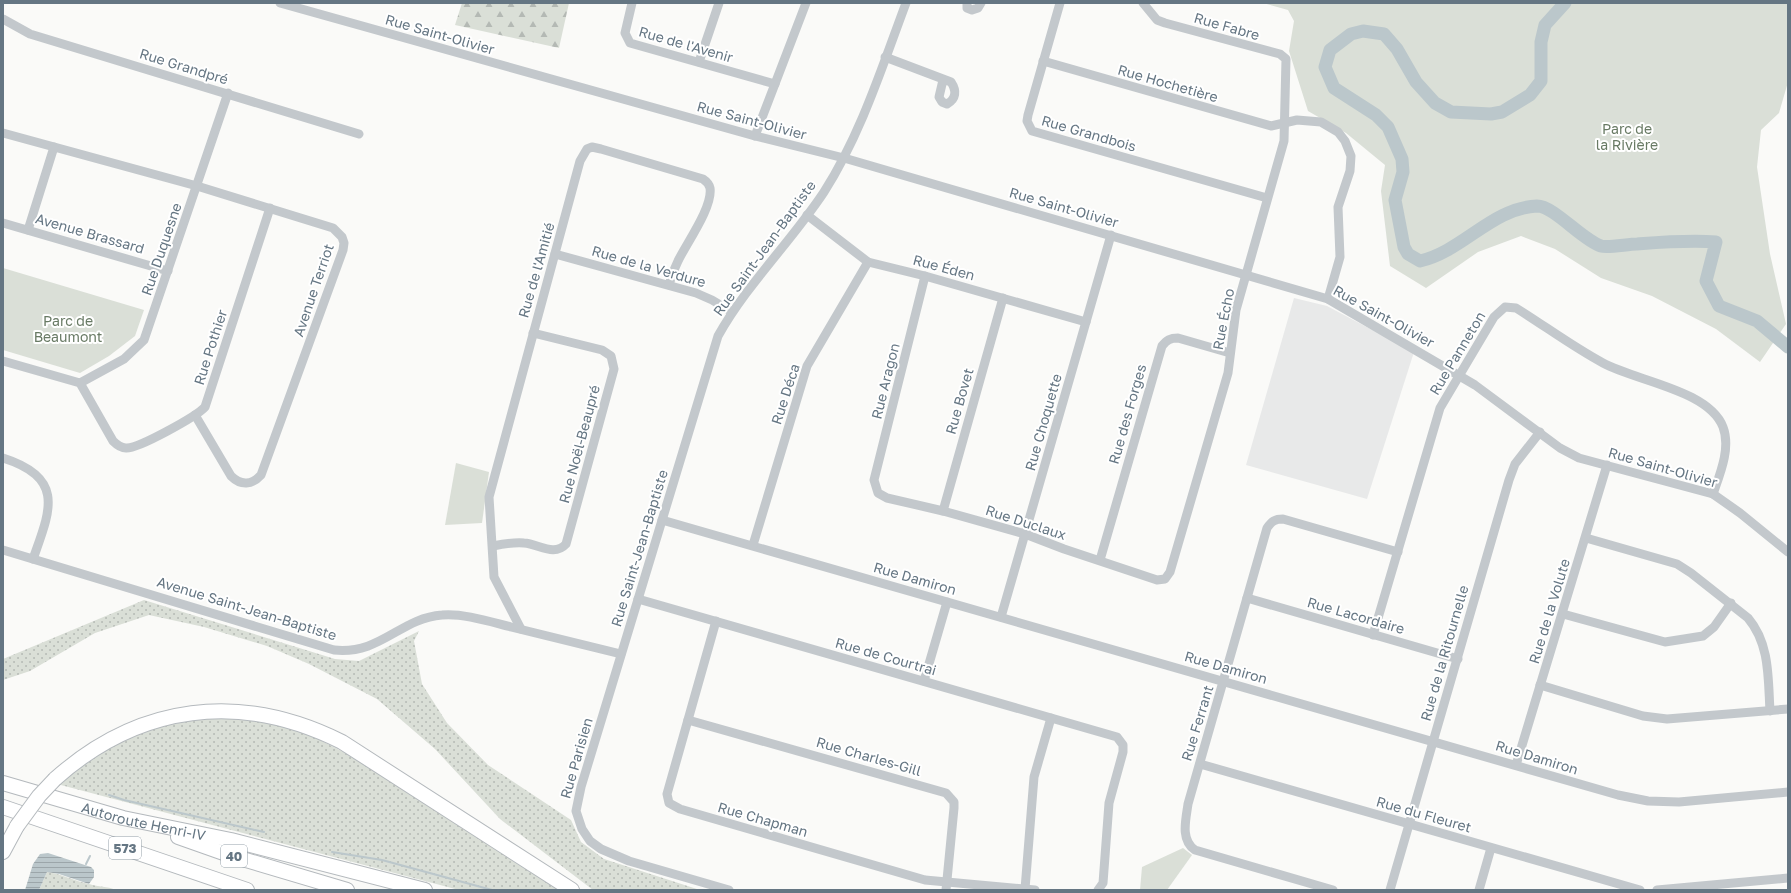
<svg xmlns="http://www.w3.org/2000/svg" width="1791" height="893" viewBox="0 0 1791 893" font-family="'Golos Text',sans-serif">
	<defs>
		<pattern id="grass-dots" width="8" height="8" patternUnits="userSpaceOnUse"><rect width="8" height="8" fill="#dadfd7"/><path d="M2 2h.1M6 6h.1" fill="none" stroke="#b4b9b4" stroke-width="1.8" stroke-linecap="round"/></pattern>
		<pattern id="forest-firs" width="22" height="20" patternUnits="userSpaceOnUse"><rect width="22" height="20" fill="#dadfd7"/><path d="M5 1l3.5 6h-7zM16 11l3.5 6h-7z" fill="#b4b9b4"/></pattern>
		<pattern id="water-rules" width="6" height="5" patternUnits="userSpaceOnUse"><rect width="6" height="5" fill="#bbc7cb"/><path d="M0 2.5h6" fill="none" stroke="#9ca6aa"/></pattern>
	</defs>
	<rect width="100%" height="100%" fill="#fafaf8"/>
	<!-- built -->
	<polygon fill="#e8e9e9" points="1294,298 1327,306 1414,352 1367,499 1246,465"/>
	<!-- grass -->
	<g fill="url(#grass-dots)">
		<polygon points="144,600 335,659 359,661 419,631 414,641 422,684 447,723 488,765 571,820 581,842 604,859 700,890 593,890 500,819 435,749 377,699 309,664 267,646 204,627 149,615 95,633 30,671 3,680 3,659"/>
		<path d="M205 718 243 719 283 726 316 738 357 759 559 890H459L57 784C72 773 86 760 102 751 133 732 169 724 205 718Z"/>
		<path d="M47 872C62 874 75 881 89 884 99 887 107 886 116 890H39Z"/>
	</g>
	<!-- forest -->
	<polygon fill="url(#forest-firs)" points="462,3 569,3 559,48 455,25"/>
	<!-- park -->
	<g fill="#dadfd7">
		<polygon points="1263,3 1788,3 1788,82 1779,113 1761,130 1757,167 1770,254 1786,324 1760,362 1716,329 1652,296 1601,278 1555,249 1521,236 1478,252 1426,288 1390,266 1381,191 1385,165 1346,133 1308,111 1289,51 1294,21 1288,10"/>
		<polygon points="3,268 144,310 135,336 109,356 80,373 3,350"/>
		<polygon points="456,463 489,472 482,523 445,525"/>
		<polygon points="1183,848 1192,855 1167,890 1140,890 1142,867"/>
	</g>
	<!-- water -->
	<polygon fill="url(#water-rules)" points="48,853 91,867 94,870 94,877 89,884 59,874 47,872 39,890 25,890 33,864 40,854"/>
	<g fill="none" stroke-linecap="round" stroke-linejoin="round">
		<!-- stream -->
		<g stroke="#bbc7cb" stroke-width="2">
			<polyline points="109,795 124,800 264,832"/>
			<polyline points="332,852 382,860 492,890"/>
			<polyline points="86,864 90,856"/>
		</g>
		<!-- river -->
		<path stroke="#bbc7cb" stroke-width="13" d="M1565 3 1545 25 1541 42V81L1530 95 1502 112 1491 114 1451 112 1435 103 1416 82 1397 49 1384 34 1363 31 1351 34 1330 50 1325 67 1334 88 1376 115 1388 127 1402 159 1403 172 1395 200 1404 247 1408 254 1420 261C1463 251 1492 208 1537 206 1554 206 1582 240 1601 246 1608 248 1628 244 1637 244 1664 242 1689 240 1716 242L1706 281 1719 306 1757 321 1788 347"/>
		<!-- highway casing -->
		<g stroke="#b4b9bd" stroke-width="16">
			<g id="highway">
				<path d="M55 779C139 704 240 691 342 742L572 890"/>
				<path id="s1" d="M3 783 123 818 231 840 425 890"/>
				<polyline points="3,807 247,890"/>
				<polyline points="178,837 229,855 347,890"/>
				<polyline points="3,852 17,826"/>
			</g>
		</g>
		<!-- minor -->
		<g stroke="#c3c8cc" stroke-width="9">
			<polyline points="280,3 755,136 844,158 1328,299 1475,385 1560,448 1579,458 1713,494 1740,513 1788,552"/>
			<polyline points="632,3 625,33 630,43 775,84"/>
			<polyline points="967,3 967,8 972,10 978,8 981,3"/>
			<polyline points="1060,3 1028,115 1027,121 1032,131 1267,198"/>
			<polyline points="3,19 30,34 359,134"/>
			<path d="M885 57 951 82C957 91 956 99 947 104L942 102 939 97 943 80"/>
			<polyline points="1043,61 1271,126 1297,120 1321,122 1338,132 1345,141 1351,156 1350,171 1338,207 1340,257 1328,299"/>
			<polyline points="699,62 719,3"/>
			<path d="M3 133 197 186 333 228 342 237 344 243 343 250 261 475C252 485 241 486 231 476L195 415"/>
			<polyline points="755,136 806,3"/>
			<polyline points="807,215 868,262 925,276 1086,322"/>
			<polyline points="3,223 168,271"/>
			<polyline points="28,230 54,147"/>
			<polyline points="555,254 696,293 712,300 732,312"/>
			<polyline points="925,276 874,480 878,493 887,498 943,511 1025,534 1064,549 1157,580 1165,579 1170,572 1228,373 1236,310 1284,141 1286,59 1280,54 1165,23 1157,20 1143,3"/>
			<path d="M3 361 80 383 113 441C117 445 121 448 126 448 138 449 197 416 205 407L270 208"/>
			<polyline points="80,383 124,359 144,340 228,93"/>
			<path d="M3 458C66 478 50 511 33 559"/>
			<polyline points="943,511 1003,298"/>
			<polyline points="662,520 1618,795 1648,801 1679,802 1788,792"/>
			<path d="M1586 538 1677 564 1691 573 1748 618C1770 644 1768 678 1770 711"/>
			<polyline points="753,545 807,366 868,262"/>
			<path d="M493 546C503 544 514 542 524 543 539 544 554 557 566 544L614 369 611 356 602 350 533 333"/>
			<path d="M3 550 334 650C381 655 400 618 442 615 463 613 491 622 511 627 548 636 585 645 621 654"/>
			<path d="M1100 560 1162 346C1167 340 1170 338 1178 338L1230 353"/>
			<polyline points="1247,598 1458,659"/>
			<polyline points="638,599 1117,737 1123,745 1123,752 1109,803 1103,883 1098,890"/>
			<polyline points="1563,614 1665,642 1703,636 1714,627 1731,603"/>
			<polyline points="1001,617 1111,235"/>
			<polyline points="716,621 667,794 669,803 680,809 925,880 1035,890"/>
			<path d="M521 629 494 577 489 497 580 161 587 149 592 147 601 149 703 179C706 181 709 184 710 188 713 207 686 244 678 261 674 269 671 277 669 285"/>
			<path d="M1373 635 1440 408 1494 317 1505 307 1516 308C1545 326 1573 347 1603 363 1636 381 1709 390 1723 427 1731 448 1720 474 1713 494"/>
			<polyline points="924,681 947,602"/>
			<polyline points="1540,685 1643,716 1667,719 1788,709"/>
			<polyline points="688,720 946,793 954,802 954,808 946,890"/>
			<polyline points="1200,764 1640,890"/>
			<polyline points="1516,765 1607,465"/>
			<polyline points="1025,889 1034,777 1051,718"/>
			<path d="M729 890 629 861 601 849 590 841 582 829 576 811 581 787 718 336C747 284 791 242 824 192 861 134 882 67 906 3"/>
			<path d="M1333 890 1195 850C1180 840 1186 819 1188 804L1267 528C1272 521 1275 519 1283 519L1398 552"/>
			<polyline points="1390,890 1509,480 1515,464 1540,432"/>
			<polyline points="1479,890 1491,848"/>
			<polyline points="1657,890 1788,878"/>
		</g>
		<!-- highway -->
		<use href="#highway" stroke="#fff" stroke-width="14"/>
		<!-- highway-bridge casing -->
		<g stroke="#b4b9bd" stroke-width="16" stroke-linecap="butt">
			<polyline id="highway-bridge" points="17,826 39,796 55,779"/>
		</g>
		<!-- highway-bridge -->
		<use href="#highway-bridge" stroke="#fff" stroke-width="14"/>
	</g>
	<g text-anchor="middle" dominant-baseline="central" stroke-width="4" stroke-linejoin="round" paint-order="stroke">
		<!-- shield labels -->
		<g fill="#fff" stroke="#939fa8" stroke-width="1">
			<rect x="109" y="837" width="32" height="22" rx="3"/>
			<rect x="221" y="845" width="26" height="22" rx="3"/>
		</g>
		<g font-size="13" font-weight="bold" fill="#657683">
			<text x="125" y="848">573</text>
			<text x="234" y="856">40</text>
		</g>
		<!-- street labels -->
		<g font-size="14" fill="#657683" stroke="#fff">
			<text transform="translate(1227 26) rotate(16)">Rue Fabre</text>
			<text transform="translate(440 34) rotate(16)">Rue Saint-Olivier</text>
			<text transform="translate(686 44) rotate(16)">Rue de l'Avenir</text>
			<text transform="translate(184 66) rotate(17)">Rue Grandpré</text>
			<text transform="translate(1168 83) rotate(16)">Rue Hochetière</text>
			<text transform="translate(752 120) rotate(15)">Rue Saint-Olivier</text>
			<text transform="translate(1089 133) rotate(16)">Rue Grandbois</text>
			<text transform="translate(1064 207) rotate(16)">Rue Saint-Olivier</text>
			<text transform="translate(90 233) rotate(16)">Avenue Brassard</text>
			<text transform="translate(764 248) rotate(-54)">Rue Saint-Jean-Baptiste</text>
			<text transform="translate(161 249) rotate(-71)">Rue Duquesne</text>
			<text transform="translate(649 266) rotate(16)">Rue de la Verdure</text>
			<text transform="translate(944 267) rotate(15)">Rue Éden</text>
			<text transform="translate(536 270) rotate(-74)">Rue de l'Amitié</text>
			<text transform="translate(313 290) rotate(-71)">Avenue Terriot</text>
			<text transform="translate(1384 316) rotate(29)">Rue Saint-Olivier</text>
			<text transform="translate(1223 319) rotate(-79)">Rue Écho</text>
			<text transform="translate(210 347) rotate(-72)">Rue Pothier</text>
			<text transform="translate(1457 353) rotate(-59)">Rue Panneton</text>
			<text transform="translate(885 381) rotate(-76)">Rue Aragon</text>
			<text transform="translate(785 394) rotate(-72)">Rue Déca</text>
			<text transform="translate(959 401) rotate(-74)">Rue Bovet</text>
			<text transform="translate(1127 414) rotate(-74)">Rue des Forges</text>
			<text transform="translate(1043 422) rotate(-74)">Rue Choquette</text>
			<text transform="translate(579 444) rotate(-75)">Rue Noël-Beaupré</text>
			<text transform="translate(1663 467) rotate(16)">Rue Saint-Olivier</text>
			<text transform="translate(1026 522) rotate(18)">Rue Duclaux</text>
			<text transform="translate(639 548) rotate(-73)">Rue Saint-Jean-Baptiste</text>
			<text transform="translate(915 578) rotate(16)">Rue Damiron</text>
			<text transform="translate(247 608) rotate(17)">Avenue Saint-Jean-Baptiste</text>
			<text transform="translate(1549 611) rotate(-73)">Rue de la Volute</text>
			<text transform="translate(1356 615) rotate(16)">Rue Lacordaire</text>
			<text transform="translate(1444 653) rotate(-74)">Rue de la Ritournelle</text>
			<text transform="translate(886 656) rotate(16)">Rue de Courtrai</text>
			<text transform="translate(1226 667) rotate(16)">Rue Damiron</text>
			<text transform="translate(1197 723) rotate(-73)">Rue Ferrant</text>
			<text transform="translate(869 756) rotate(16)">Rue Charles-Gill</text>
			<text transform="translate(1537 757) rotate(17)">Rue Damiron</text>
			<text transform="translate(576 758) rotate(-74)">Rue Parisien</text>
			<text transform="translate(1424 814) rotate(16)">Rue du Fleuret</text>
			<text transform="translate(763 819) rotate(16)">Rue Chapman</text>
			<text stroke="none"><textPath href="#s1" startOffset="146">Autoroute Henri-IV</textPath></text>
		</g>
		<!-- park labels -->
		<g font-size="14" fill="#687a64" stroke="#fff">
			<text x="1627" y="128">Parc de<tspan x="1627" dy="16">la Rivière</tspan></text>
			<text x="68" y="320">Parc de<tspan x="68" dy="16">Beaumont</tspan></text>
		</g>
	</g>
	<!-- border -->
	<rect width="1791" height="893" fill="none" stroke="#657683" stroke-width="8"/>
</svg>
